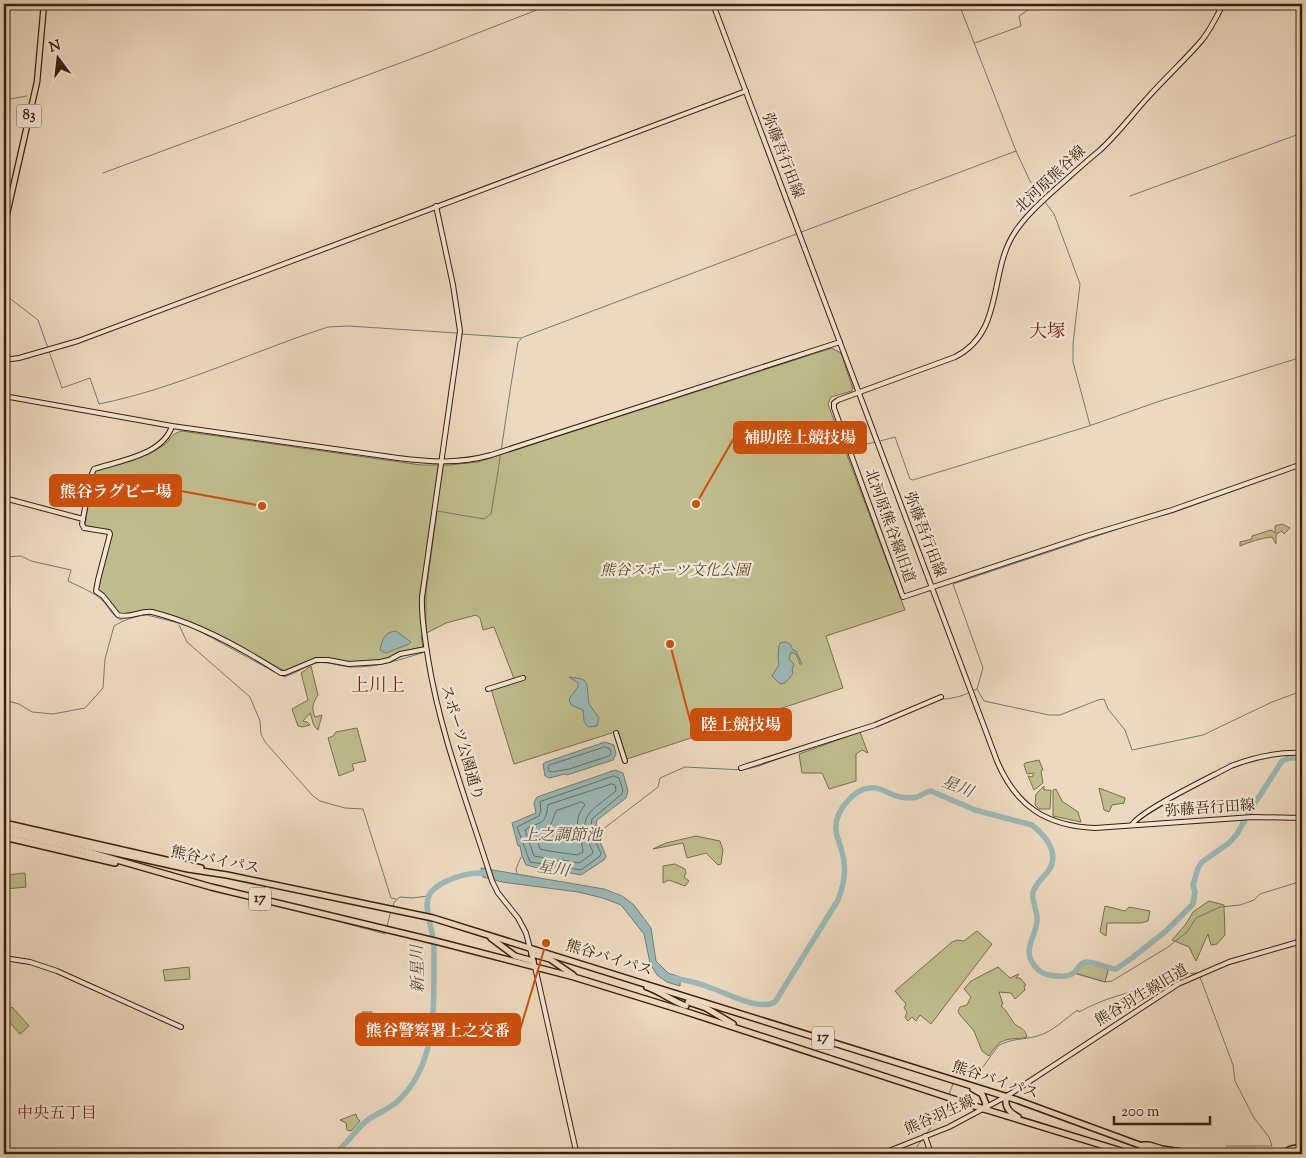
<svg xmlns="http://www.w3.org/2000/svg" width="1306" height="1158" viewBox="0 0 1306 1158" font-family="'Sorts Mill Goudy','Noto Serif JP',serif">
	<rect width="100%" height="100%" fill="#edd9bf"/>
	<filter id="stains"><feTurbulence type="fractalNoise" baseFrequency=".004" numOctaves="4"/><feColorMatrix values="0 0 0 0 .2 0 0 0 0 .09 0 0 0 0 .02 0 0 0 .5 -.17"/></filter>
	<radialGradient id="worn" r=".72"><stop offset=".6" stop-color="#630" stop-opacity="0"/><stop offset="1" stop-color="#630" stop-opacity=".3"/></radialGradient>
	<!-- green -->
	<g fill="#bfbd8d" stroke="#7c6e4d">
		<path d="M832 348 841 353 853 389 852 391 831 397 828 404 905 610 826 636 843 688 627 759 618 731 514 764 491 689 515 681 494 627 483 630 480 618 476 615 446 623 421 636 423 647 402 652 386 660 347 662 316 659 285 671 191 622 149 610 120 614 103 593 98 590 112 531 85 526 93 472 96 470C119 464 143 458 164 445 172 439 170 434 182 431L421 465H449L478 462Z"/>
		<path d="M1282 524 1290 528 1284 534 1282 531 1276 534V544L1272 537C1261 538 1250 542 1240 546V542L1252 539V536L1271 530 1275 533V526Z"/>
		<path d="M311 666 318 695C313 703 311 707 315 717L322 715 318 730 314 726 310 713 303 721 307 722 310 725 302 727 298 726 292 709 308 700 301 673Z"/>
		<polygon points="357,728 366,761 352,764 354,770 339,776 328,738 333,736 336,732"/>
		<polygon points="860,732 868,753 862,750 856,754 856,781 829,789 822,773 802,773 799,754"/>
		<polygon points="1039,760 1043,770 1041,771 1043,783 1034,790 1028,776 1032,777 1034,773 1027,774 1024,765 1025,763"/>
		<polygon points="1044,786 1044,790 1051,790 1050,809 1039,809 1035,805 1036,794"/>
		<polygon points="1099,788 1125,798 1124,803 1112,805 1109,812 1104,810"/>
		<polygon points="1056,789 1062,801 1078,812 1081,822 1053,816 1053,790"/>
		<polygon points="696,836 720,841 723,850 721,864 718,865 706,853 687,858 683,843 653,849 666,843"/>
		<polygon points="675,864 685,869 686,873 684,877 689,881 685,886 669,880 663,883 663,866"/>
		<polygon points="25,873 26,887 6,889 5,875"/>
		<polygon points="1209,901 1224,905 1225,935 1217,944 1211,945 1208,934 1196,961 1189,947 1172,940 1186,924 1193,912"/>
		<polygon points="1105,906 1125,911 1129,907 1150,911 1148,921 1141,923 1107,923 1106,936 1100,932"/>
		<polygon points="977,931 992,944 931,1024 920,1015 916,1021 912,1017 908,1021 905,1017 907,1012 904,1008 906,1004 895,991 952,942 957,940 964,941"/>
		<polygon points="1086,962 1109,967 1105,982 1074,973 1081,963"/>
		<polygon points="189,967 190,979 165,981 163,970"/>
		<path d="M998 967 1010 978 1019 974 1016 978H1020L1026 985 1024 986 1025 990 1015 999 1011 993 999 992 1003 1004 1001 1006C1008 1011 1011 1021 1016 1025 1022 1029 1025 1029 1027 1037 1021 1039 1017 1038 1011 1039 999 1040 995 1047 989 1056L982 1051 974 1031 960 1015 958 1011 960 1007 967 1005 971 997 964 989 971 981Z"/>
		<polygon points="12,1007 29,1026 20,1034 4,1016 4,1013"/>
		<polygon points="362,1012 372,1012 372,1030 358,1027"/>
		<polygon points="356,1114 357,1118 360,1121 351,1131 347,1130 346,1123 340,1120"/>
	</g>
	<!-- water -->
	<g fill="#9ab9b7" stroke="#737c73">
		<path d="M396 631 411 642 409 644 386 653 380 650C382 639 385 632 396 631Z"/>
		<polygon points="786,642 790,644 793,650 796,651 802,664 800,664 796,654 791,652 789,659 794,664 792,669 793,674 785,683 780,684 772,676 779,665 778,658 779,646 780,643"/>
		<polygon points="569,677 582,679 585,681 587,685 589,704 599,718 597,726 588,727 584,721 583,710 571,705 569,699 578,687 578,683"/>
		<polygon points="605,742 614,745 616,754 613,760 567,775 565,774 549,778 545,776 543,764 546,762"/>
		<polygon points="615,770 623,773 628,791 626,798 597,820 596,825 599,835 598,837 606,856 604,860 581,875 560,871 559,874 545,872 543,869 526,865 522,856 520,846 518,846 512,823 536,813 534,803 537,797"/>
		<polygon points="481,868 604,889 622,896 634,905 651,928 656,961 668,973 680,977 680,986 667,982 657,975 650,963 644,934 621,905 603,898 578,892 502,882 483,877"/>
	</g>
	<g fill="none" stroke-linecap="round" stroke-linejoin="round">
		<!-- shore -->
		<g stroke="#6a6c62" stroke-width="1">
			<polygon points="605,747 610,749 611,754 609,756 569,769 552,772 549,771 548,767 550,765"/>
			<polygon points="614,776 619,778 623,790 622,794 592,819 591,826 594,839 601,853 600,856 581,870 561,867 556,869 550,868 544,864 530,862 517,827 539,816 541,811 540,802"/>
			<path d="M612 784 615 785 616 791C589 813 575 815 593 852L592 854 579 863 562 860 553 862 546 858 534 856 525 830C540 820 545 828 548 805Z"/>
			<path d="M582 802 585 805C570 823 582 833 583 852L577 855C564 853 552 852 540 849L536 835 551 824 556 811Z"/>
		</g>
		<!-- stream -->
		<g stroke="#737c73" stroke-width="1">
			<polyline points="959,4 1016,151 1030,181 1042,198"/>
			<polyline points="975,43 1021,26 1019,16 1034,6 1041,4"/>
			<polyline points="4,100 27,96"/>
			<polyline points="103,173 419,56 552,4"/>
			<polyline points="1130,196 1302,133"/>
			<polyline points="1045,202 1054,214 1080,284 1073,344 1073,362 1090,425"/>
			<path d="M4 294 38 320 62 388 90 378 99 404C178 388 251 352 328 327L348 326 457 333"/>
			<polyline points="461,334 521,338 1016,151"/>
			<polyline points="880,441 895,437 910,479 913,480 1089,426 1157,402 1302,357"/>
			<polyline points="852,447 876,442"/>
			<polyline points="1149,519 1172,513 1247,486"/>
			<path d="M4 557 21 556 31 561 71 570 68 581C80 587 94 592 103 601 109 607 113 618 122 620"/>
			<polyline points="179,625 187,642 250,697 260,721 261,734 265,742 313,796 320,801 345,808 363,809 391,898 396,899"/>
			<path d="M426 630V593L437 511 484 519 491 514C501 457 508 399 518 342L521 339"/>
			<polyline points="977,689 984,701 1049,715 1060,715 1098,700 1104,699 1108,709 1125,730 1132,750 1203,735 1272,702 1302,691"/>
			<path d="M4 697 8 701 19 704 32 712 53 714 85 708 103 688 105 659 114 626C124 620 135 616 147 615L190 626 284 677C296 674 304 666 316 663 327 661 339 666 350 667 376 668 398 660 422 653V651"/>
			<path d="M941 699C955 699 965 695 977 689L983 668 953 584 1133 524"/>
			<polyline points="819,745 882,724 919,708"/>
			<polyline points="598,833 658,787 660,778 685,767 743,770 759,766 799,751"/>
			<polyline points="517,874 516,869 521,857"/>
			<polyline points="393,907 394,902 400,897 412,898 428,896"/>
			<polyline points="315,915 385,934 386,930"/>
			<polyline points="387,926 391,911"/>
			<polyline points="1074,973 1105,982 1112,981 1168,947 1187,932 1196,918 1220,907 1240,905 1254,900 1260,894 1302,881"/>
			<polyline points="1200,977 1233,1065 1235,1081 1254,1118 1269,1137 1272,1146 1226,1146"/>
			<path d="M958 1072 975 1078 998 1046C1011 1038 1024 1040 1037 1036 1053 1032 1064 1019 1078 1010L1079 1012C1104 998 1130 992 1157 985 1172 981 1184 972 1199 973"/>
			<polyline points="949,1094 953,1084"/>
			<polyline points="925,1135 933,1125 943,1108"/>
			<polyline points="912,1154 921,1141"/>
		</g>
		<!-- river -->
		<g stroke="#9ab9b7" stroke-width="5.5">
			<path d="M673 978C686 980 699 983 711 988 729 994 758 1011 775 1002L838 900C844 885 847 868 842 852 840 842 835 836 836 826 836 811 854 789 869 788 882 786 890 796 901 797 906 798 912 798 917 797 922 795 925 792 931 791L975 810 1032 825C1045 835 1060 853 1049 870 1044 877 1036 883 1033 892 1031 900 1037 909 1037 918 1038 935 1021 948 1034 965 1038 971 1042 973 1049 975 1055 976 1067 977 1072 974 1078 971 1079 962 1086 962 1096 962 1106 968 1116 969L1132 958 1166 931 1193 904 1195 892 1193 885 1198 868 1202 862 1229 843 1237 834 1248 814 1282 761 1289 758H1302"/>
			<path d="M334 1154C348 1144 355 1129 369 1119 378 1113 389 1109 398 1101 440 1062 433 998 434 947 434 932 424 911 428 898 432 882 473 869 487 874"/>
		</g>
		<!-- secondary casing -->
		<g stroke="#39200d" stroke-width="6">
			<g id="secondary">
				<path d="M713 4 997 761C1016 806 1046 826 1095 828L1253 817 1302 818"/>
				<path d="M1223 4C1217 16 1211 29 1202 40 1186 59 1167 76 1150 95 1133 113 1118 134 1099 151 1083 164 1067 179 1051 193 1038 205 1025 217 1015 232 988 272 1005 332 955 357L838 400 834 403V408L903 597 1086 536 1172 510 1302 464"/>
				<path d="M436 206 453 285 460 331 422 597C421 617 425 638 428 658 440 734 469 807 492 881L498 893 518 918 526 933 536 971 576 1151"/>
				<polyline points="4,360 19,358 78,341 746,91"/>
				<path d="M4 396 172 426 398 458C430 462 459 464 491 455L840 342"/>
				<path d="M172 426C163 455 119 461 94 469L91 476 82 524 84 528 109 532 110 534 98 580 96 591 103 596 118 615C129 619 141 610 152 612 197 623 242 648 281 673H285L316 660H328L349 664 380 662 389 660 400 654 426 649"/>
				<polyline points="4,498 83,519"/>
				<polyline points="488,689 523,678"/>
				<polyline points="616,733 625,761"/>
				<polyline points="741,768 875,725 941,697"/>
				<path d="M1132 825C1139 811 1213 776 1231 766 1254 757 1278 752 1302 753"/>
				<polyline points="4,958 30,962 57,971 181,1027"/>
				<polyline points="925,1136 931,1154"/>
				<polyline points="881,1154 949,1127 1007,1096 1178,984 1229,962 1302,941"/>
			</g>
		</g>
		<!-- primary casing -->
		<g stroke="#39200d" stroke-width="7">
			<polyline id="primary" points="4,227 37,82 44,4"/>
		</g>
		<!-- highway casing -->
		<g stroke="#39200d" stroke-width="8">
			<g id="highway">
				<polyline points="4,823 201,868"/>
				<polyline points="4,828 188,869 227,875 433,918 1017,1100 1164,1154"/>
				<polyline points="4,832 89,852 211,887 439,942 574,977 684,1011 984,1109 1131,1154"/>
				<polyline points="4,837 115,863"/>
				<polyline points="491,938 515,956 533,961"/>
				<polyline points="532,954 550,959 573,975"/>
				<path d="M647 987C661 992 672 1001 686 1006"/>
				<polyline points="688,1002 706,1008 733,1024"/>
				<polyline points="973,1089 982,1094 986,1104 984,1109"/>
				<path d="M1007 1096C1003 1106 1010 1113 1018 1117"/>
				<polyline points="1143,1145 1149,1145 1162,1149 1194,1154"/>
				<polyline points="1247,1154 1270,1153 1281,1154"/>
				<polyline points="1281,1154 1291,1149 1302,1147"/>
				<polyline points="1293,1154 1302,1152"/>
			</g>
		</g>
		<!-- secondary -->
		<use href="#secondary" stroke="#f3e6d5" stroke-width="4"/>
		<!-- primary -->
		<use href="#primary" stroke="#edd9bf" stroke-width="4.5"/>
		<!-- highway -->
		<use href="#highway" stroke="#edd9bf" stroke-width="5"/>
	</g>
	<g text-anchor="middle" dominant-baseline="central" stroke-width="4.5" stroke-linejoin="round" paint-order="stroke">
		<!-- shield labels -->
		<g fill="#f3e6d5" stroke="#715b49" stroke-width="1">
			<rect x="16.5" y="104.5" width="25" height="23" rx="4"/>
			<rect x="249" y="887.5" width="22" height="23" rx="4"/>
			<rect x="812" y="1026.5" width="22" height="23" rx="4"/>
		</g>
		<g font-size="14" font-weight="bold" fill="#39200d">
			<text x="29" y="116">83</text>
			<text x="260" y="899">17</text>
			<text x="823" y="1038">17</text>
		</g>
		<!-- street labels -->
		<g font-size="15" fill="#39200d" stroke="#f3e6d5">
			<text transform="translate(782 156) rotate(69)">弥藤吾行田線</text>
			<text transform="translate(1051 180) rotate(-43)">北河原熊谷線</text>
			<text transform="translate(889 526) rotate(70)">北河原熊谷線旧道</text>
			<text transform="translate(924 535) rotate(69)">弥藤吾行田線</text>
			<text transform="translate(461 743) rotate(74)">スポーツ公園通り</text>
			<text transform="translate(1210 809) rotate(-4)">弥藤吾行田線</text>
			<text transform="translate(215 861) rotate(11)">熊谷バイパス</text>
			<text transform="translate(609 959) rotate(17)">熊谷バイパス</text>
			<text transform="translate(1142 996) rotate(-31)">熊谷羽生線旧道</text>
			<text transform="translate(995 1081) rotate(18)">熊谷バイパス</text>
			<text transform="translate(940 1116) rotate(-24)">熊谷羽生線</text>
		</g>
		<!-- park labels -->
		<g font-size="15" font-style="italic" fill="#5a472d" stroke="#f3e6d5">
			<text x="675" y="571">熊谷スポーツ文化公園</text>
		</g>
		<!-- water labels -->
		<g font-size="16" font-style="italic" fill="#564e40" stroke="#f3e6d5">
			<text transform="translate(957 788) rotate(22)">星川</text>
			<text x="562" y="836">上之調節池</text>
			<text transform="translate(553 870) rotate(9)">星川</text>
			<text transform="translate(419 969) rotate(-91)">新星川</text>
		</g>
		<!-- neighbourhood labels -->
		<g font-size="16" fill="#7a1f14" stroke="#f3e6d5">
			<text x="57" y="1114">中央五丁目</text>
		</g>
		<!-- quarter labels -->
		<g font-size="18" fill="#7a1f14" stroke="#f3e6d5">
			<text x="1047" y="333">大塚</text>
			<text x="378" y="687">上川上</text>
		</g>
	</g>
	<!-- callouts -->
	<path fill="none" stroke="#ce500c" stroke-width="2" d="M696 504L734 438M262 506L181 491M670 644L691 724M546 943L520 1030"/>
	<g fill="#ce500c" stroke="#f3e6d5" stroke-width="2">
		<circle cx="696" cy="504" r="5"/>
		<circle cx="262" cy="506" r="5"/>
		<circle cx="670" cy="644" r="5"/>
		<circle cx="546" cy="943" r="5"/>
	</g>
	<g fill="#ce500c" stroke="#ce500c" stroke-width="2">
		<rect x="734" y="422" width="132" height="31" rx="5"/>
		<rect x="50" y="475" width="131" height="31" rx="5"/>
		<rect x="691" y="709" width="100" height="31" rx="5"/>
		<rect x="356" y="1014" width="164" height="31" rx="5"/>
	</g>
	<g font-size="16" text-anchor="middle" font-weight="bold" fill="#fff">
		<text x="800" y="443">補助陸上競技場</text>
		<text x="116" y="497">熊谷ラグビー場</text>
		<text x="741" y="730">陸上競技場</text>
		<text x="438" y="1036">熊谷警察署上之交番</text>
	</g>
	<!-- margin -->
	<rect width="1306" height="1158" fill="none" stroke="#edd9bf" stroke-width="20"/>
	<rect x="5" y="5" width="1296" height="1148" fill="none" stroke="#39200d" stroke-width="2.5"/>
	<rect x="10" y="10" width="1286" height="1138" fill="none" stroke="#39200d"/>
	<!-- north arrow -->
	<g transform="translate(58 58) rotate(345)" stroke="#f3e6d5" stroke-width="4" paint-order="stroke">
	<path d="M0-4L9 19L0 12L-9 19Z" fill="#39200d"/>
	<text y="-8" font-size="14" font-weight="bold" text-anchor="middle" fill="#39200d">N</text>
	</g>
	<!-- scale -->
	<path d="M1114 1116v8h96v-8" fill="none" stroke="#39200d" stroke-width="2.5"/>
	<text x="1121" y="1116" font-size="15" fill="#39200d" stroke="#f3e6d5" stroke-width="4" paint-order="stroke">200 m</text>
	<rect width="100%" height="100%" filter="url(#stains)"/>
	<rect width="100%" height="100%" fill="url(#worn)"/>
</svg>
